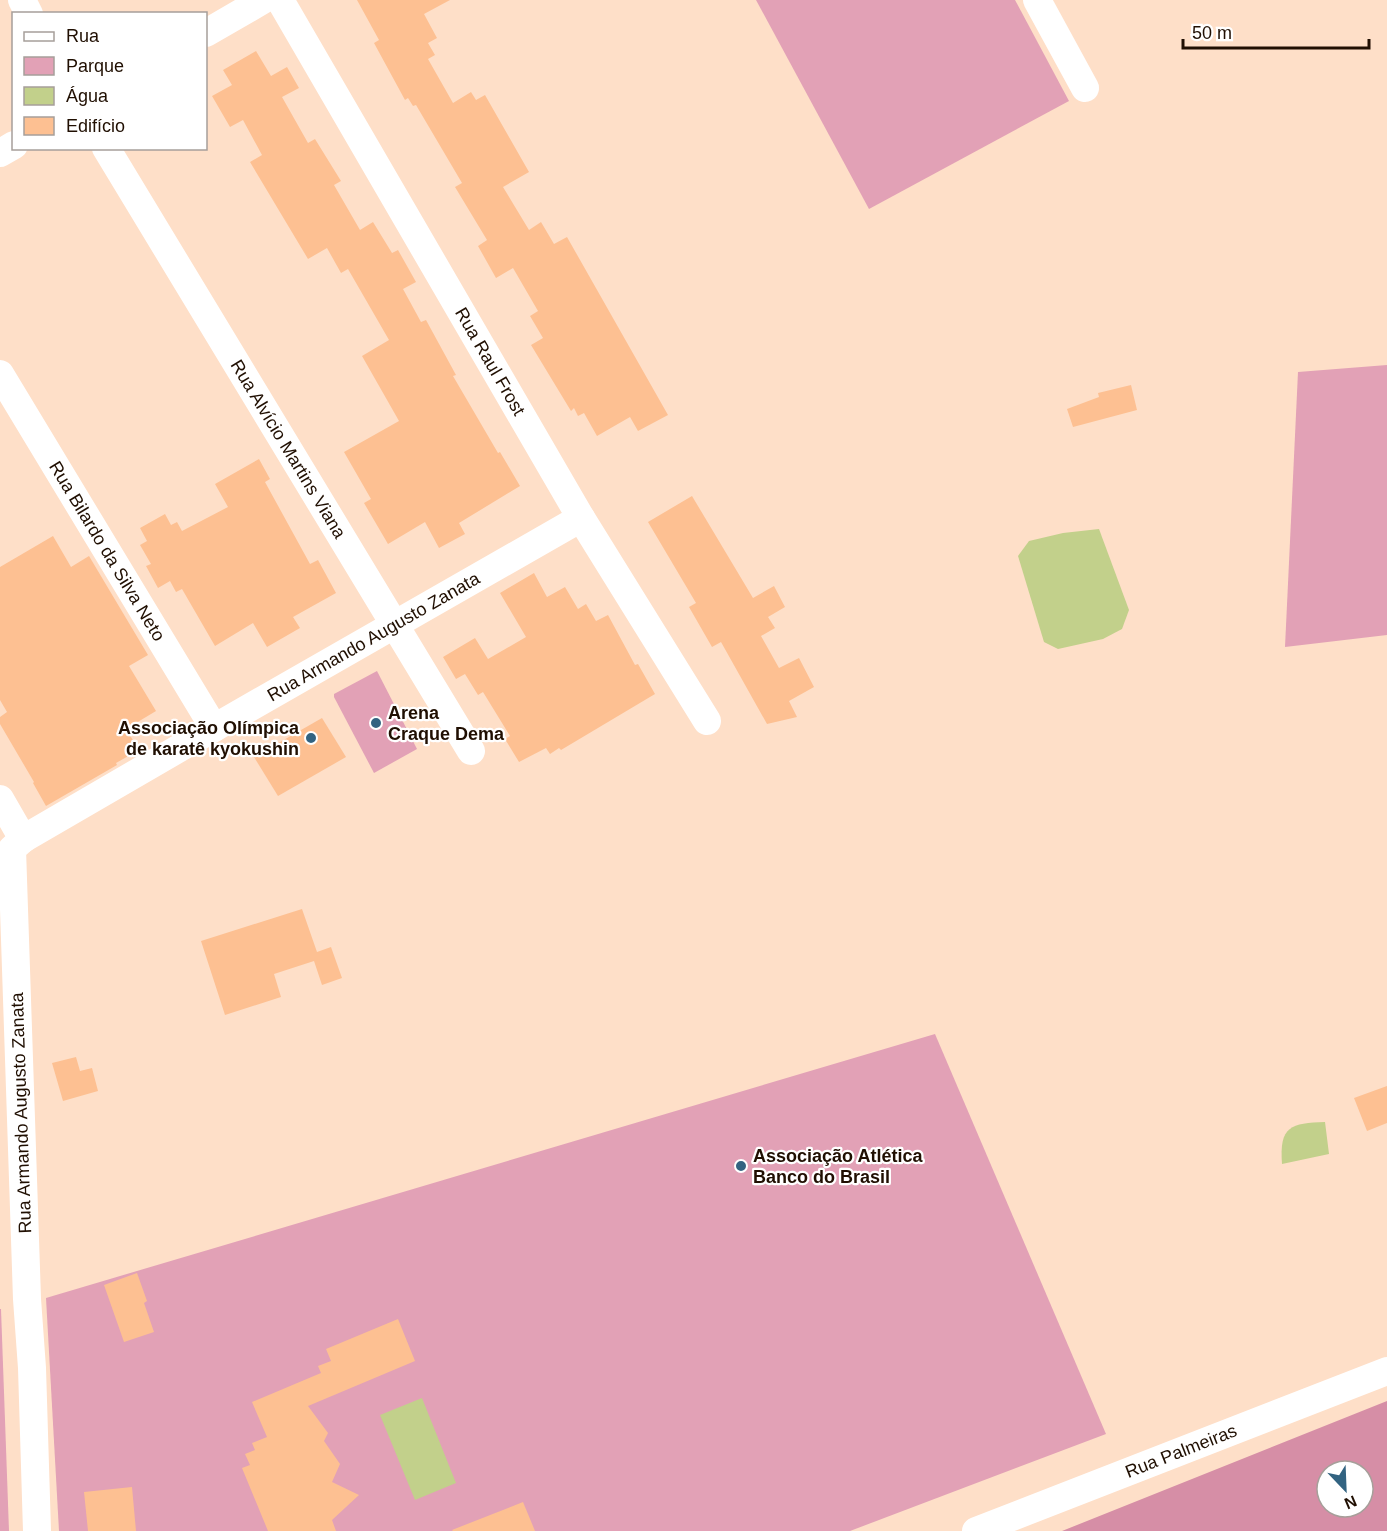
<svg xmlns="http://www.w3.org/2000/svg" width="1387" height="1531" viewBox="0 0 1387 1531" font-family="Helvetica,sans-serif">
	<rect width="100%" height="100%" fill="#fedfc8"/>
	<!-- green -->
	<g fill="#e2a1b6">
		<polygon points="756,0 1015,0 1069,101 869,209"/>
		<polygon points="1387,365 1387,635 1285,647 1298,372"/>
		<polygon points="377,671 417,749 374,773 334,697 334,694"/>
		<polygon points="935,1034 1106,1434 850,1531 59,1531 46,1298"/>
		<polygon points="0,1309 1,1309 9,1531 0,1531"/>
	</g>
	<!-- forest -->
	<path fill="#d68ea6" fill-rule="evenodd" d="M1387 1401V1531H1062ZM1327 1471H1363V1507H1327Z"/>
	<!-- water -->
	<g fill="#c2d08b">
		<polygon points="1099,529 1129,610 1122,629 1103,639 1058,649 1044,642 1018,556 1029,541 1063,533"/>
		<path d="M1325 1122 1329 1154 1282 1164C1279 1126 1291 1123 1325 1122Z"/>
		<polygon points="422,1398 456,1483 415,1500 380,1415"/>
	</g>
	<!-- building -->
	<g fill="#fdc092">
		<polygon points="357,0 450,0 424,14 437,38 428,43 435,55 428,59 453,103 471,92 476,100 485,95 529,172 503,187 529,230 541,222 554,244 567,237 668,415 638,431 630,417 597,436 584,413 578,416 574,408 571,411 531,345 543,338 530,316 538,311 513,268 496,278 478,246 487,240 455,187 462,183 416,105 413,106 408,98 405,100 374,43 379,40"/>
		<polygon points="256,51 271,76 287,67 299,88 282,97 308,143 315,139 341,181 334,185 360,230 373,222 392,253 398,250 416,282 403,289 421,322 426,320 456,375 453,376 498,453 500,452 520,486 459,523 465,534 439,548 425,522 388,544 364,503 371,499 344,452 399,421 362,356 389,340 348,269 341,273 327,248 308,259 250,162 262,155 243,120 230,127 212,96 232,85 223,70"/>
		<polygon points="1131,385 1137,410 1073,427 1067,409 1099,397 1098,393"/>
		<polygon points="259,459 270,479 265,482 310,564 318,560 336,593 293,617 300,628 267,647 253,623 215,646 182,589 176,592 170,581 158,588 146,566 151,564 140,545 147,541 140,528 165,514 171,525 177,522 182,531 228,507 215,484"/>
		<polygon points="692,496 753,598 774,586 785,607 768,617 775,628 761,636 779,668 799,658 814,687 789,701 797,717 767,724 721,642 712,647 689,607 696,603 648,522"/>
		<polygon points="53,536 71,567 89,556 148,655 129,666 156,711 126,729 139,750 116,763 117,765 46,806 33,783 34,782 0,724 0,717 7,712 0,700 0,567"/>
		<polygon points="534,573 547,597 565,587 578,609 586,604 596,621 608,615 635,665 638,664 655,694 561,750 559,748 550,754 546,748 519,762 505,739 510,736 483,692 478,695 465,674 456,679 443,657 475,638 488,659 526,637 500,593"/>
		<polygon points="322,718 346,757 278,796 254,757"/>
		<polygon points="302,909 317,952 331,947 342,978 322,985 314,961 274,974 281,997 225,1015 201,941"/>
		<polygon points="76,1057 80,1071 92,1068 98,1091 63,1101 52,1063"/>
		<polygon points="1387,1086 1387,1123 1367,1131 1354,1098"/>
		<polygon points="137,1273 147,1301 144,1303 154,1332 124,1342 104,1285"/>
		<polygon points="398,1319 415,1361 308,1406 328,1433 324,1441 340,1464 332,1482 359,1495 332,1520 336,1531 268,1531 242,1468 250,1465 245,1454 255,1450 252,1443 267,1437 252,1402 321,1373 318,1366 331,1361 326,1349"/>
		<polygon points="132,1487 136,1531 88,1531 84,1492"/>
		<polygon points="523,1502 535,1531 453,1531 452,1530"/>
	</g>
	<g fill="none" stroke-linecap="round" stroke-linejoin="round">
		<!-- minor -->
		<g stroke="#fff" stroke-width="28">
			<polyline points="22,0 29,14"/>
			<path id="s1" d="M280 0 581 518 707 721"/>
			<polyline points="1037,0 1085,88"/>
			<polyline points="206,33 263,0"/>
			<path id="s2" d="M106 148 471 751"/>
			<polyline points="0,153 14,145"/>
			<path id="s3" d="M0 374 214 728"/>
			<polyline points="0,799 23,839"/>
			<path id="s4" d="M37 1531 32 1368 27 1299 12 849 23 839 214 728 581 518"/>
			<path id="s5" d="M976 1531 1387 1371"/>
		</g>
	</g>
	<!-- markers -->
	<g fill="#326381" stroke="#fff" stroke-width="2">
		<circle cx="376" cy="723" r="6"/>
		<circle cx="311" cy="738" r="6"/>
		<circle cx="741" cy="1166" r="6"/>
	</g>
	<g text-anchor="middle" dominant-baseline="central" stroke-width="4.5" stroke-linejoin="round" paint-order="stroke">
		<!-- street labels -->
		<g font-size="18" fill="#200f02" stroke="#fff">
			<text stroke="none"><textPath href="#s1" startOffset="418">Rua Raul Frost</textPath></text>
			<text stroke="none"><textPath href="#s2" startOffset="352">Rua Alvício Martins Viana</textPath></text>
			<text stroke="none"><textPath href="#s3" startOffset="207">Rua Bilardo da Silva Neto</textPath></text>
			<text stroke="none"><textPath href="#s4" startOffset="1102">Rua Armando Augusto Zanata</textPath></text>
			<text transform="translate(21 1113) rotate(-92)">Rua Armando Augusto Zanata</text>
			<text stroke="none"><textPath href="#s5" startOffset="220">Rua Palmeiras</textPath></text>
		</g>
		<!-- poi labels -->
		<g font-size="18" font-weight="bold" fill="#200f02" stroke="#fff" text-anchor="start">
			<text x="388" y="713">Arena<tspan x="388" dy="21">Craque Dema</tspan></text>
			<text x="299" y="728" text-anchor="end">Associação Olímpica<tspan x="299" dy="21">de karatê kyokushin</tspan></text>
			<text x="753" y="1156">Associação Atlética<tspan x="753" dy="21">Banco do Brasil</tspan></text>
		</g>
	</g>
	<!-- legend -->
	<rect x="12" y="12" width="195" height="138" fill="#ffffff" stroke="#a69f9a" stroke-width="1.5"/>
	<rect x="24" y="32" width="30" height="9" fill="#ffffff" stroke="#a69f9a" stroke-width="1.5"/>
	<text x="66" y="42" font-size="18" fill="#200f02">Rua</text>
	<rect x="24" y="57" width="30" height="18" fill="#e2a1b6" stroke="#a69f9a" stroke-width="1.5"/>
	<text x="66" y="72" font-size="18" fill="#200f02">Parque</text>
	<rect x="24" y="87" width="30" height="18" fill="#c2d08b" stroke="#a69f9a" stroke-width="1.5"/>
	<text x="66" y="102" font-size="18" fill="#200f02">Água</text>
	<rect x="24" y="117" width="30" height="18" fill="#fdc092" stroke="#a69f9a" stroke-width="1.5"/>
	<text x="66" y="132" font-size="18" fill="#200f02">Edifício</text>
	<!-- north arrow -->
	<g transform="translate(1345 1489) rotate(157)"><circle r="28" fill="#ffffff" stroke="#a69f9a" stroke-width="1.5"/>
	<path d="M0-4.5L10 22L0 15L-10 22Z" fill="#326381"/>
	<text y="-9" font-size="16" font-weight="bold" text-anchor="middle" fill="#200f02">N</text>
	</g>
	<!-- scale -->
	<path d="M1183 39v9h186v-9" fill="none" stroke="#200f02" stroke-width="3"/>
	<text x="1192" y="39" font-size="18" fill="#200f02" stroke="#ffffff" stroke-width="4.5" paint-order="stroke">50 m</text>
</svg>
